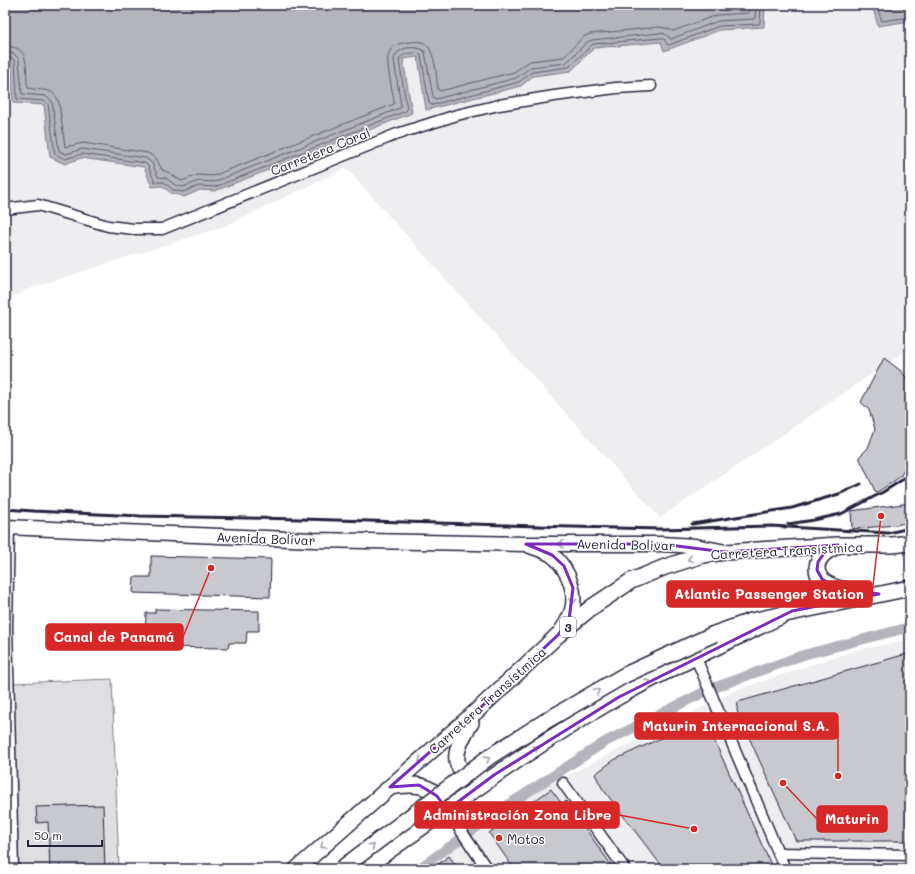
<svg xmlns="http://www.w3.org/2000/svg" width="915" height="874" viewBox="0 0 915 874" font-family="Mali,sans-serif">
	<rect width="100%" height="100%" fill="#fff"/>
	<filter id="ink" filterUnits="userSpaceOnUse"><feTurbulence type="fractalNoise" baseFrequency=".025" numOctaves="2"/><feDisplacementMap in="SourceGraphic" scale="8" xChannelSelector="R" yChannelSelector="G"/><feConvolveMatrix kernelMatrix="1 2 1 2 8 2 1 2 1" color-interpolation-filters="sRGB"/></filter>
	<g filter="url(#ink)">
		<!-- built -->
		<g fill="#eeeef1">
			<polygon points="872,5 878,26 910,21 910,348 660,518 346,168 225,226 37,286 5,300 5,62 11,62 44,105 65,164 81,158 144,167 152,187 162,186 171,193 184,196 200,190 215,191 411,113 402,59 418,57 426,110 521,86 533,76 571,71 594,48 661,42 664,51 720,30 764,27 764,7"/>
			<polygon points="910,640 910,869 424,869 524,797 739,689 856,650"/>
		</g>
		<!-- green -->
		<polygon fill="#dfdfe2" stroke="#80808e" points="112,679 119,869 19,869 12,683"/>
		<!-- water -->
		<polygon fill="#b4b4bc" stroke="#7a7a88" points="5,5 910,5 910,21 878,26 872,5 765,7 764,27 720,30 664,51 661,42 594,48 571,71 533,76 521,86 426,110 418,57 403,59 412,113 215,191 200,190 184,197 171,193 162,186 152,187 144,167 81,158 65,164 50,157 44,105 13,103 11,62 5,62"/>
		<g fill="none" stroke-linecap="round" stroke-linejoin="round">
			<!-- shore -->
			<g stroke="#5c5c6f" stroke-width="1">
				<polyline points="876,5 882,21 910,17"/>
				<path d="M5 47C33 44 24 72 28 88 41 91 55 87 59 103L65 147 83 143 148 153 156 158 162 170 170 173 178 179 182 181 198 175 213 176 394 104V102C393 91 386 66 388 56 390 48 396 44 403 43 409 42 416 41 422 42 436 47 436 77 438 90L440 91 514 72 530 61 564 57 583 37 590 34 660 27 666 28 673 31 717 15 748 13 750 5"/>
				<path d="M5 53H13L19 59 22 94 45 96 52 101 59 151 66 154 82 149 146 158 152 163 158 177 166 178 175 185 183 187 199 181 214 182 400 108 401 106 394 60C395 47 417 44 425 52L433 97 436 99 516 78 531 67 566 63 587 42 592 40 660 33 665 34 671 39 718 21 754 19 755 17 756 5"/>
				<path d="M5 58H12L15 61 17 99 44 101 48 104 55 154 65 159 82 154 145 163 148 166 155 182H164L173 190 183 192 199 186 215 187 406 111 407 109 399 60C401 53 416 51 421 55L429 103 432 105 519 82 532 72 569 67 593 44 661 38 664 39 667 44 669 45 719 26 759 24 760 22 761 5"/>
			</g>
			<!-- canal -->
			<polyline stroke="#b4b4bc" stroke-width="10" points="418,869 508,805 605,742 708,690 803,655 910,627"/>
		</g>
		<!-- building -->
		<g fill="#c8c8cf" stroke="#22223b">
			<polygon points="884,358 901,371 910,382 910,459 900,477 876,493 859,457 868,448 875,429 869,410 861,402"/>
			<polygon points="910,503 910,522 896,525 852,529 851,511"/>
			<polygon points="151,556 271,559 270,597 133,593 134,577 151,577"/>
			<polygon points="155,609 259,611 259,631 247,631 246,643 229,643 228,648 153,647 153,642 145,642 146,613 155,613"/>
			<polygon points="910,653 910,841 796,841 737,711 738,702"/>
			<polygon points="704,718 773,869 664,869 602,788 595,774 614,760"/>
			<polygon points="551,789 562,804 566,801 614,869 514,869 489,833"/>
			<polygon points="103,805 105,869 50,869 48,822 37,823 36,807"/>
			<polygon points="449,856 459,869 432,869"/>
		</g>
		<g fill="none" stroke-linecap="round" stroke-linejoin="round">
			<!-- minor casing -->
			<g stroke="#22223b" stroke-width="13">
				<g id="minor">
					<polyline points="5,209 38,205 108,226 134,229 162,229 397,134 457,115 499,105 554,96 616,88 651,86"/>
					<polyline points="9,527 7,626 13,869"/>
					<polyline points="696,658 785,869"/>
					<polyline points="563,783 625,869"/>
					<polyline points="447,810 487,869"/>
					<polyline points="778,853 910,855"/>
				</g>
			</g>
			<!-- secondary casing -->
			<g stroke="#22223b" stroke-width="17">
				<g id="secondary">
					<polyline points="5,527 313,540 526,544 661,544 695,546 721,551"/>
					<path d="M530 546C538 549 547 551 553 556 560 561 564 568 568 576 577 597 575 612 561 631"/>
				</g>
			</g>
			<!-- primary casing -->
			<g stroke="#22223b" stroke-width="18">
				<g id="primary">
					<path d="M837 546C828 550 817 556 817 568 817 589 852 591 866 593"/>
					<polyline points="714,634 751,621 910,588"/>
					<path d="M471 723C458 743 443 773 480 776"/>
					<path d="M390 787C412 783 432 782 445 806"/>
					<polyline points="297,869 480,708 558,635 592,607 631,581 665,567 703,555 725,552 838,545 892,545 910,543"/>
					<path d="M363 869C447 810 529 748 618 697 673 666 734 639 792 611"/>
				</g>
			</g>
			<!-- minor -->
			<use href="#minor" stroke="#fff" stroke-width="10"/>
			<!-- secondary -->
			<use href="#secondary" stroke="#fff" stroke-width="14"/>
			<!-- primary -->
			<use href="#primary" stroke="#fff" stroke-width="15"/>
			<!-- rail -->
			<g stroke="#22223b" stroke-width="3">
				<polyline points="5,509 33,511 140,516 301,519 571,527 661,529 771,526 888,533 910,528"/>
				<polyline points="692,524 792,508 839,494 861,484"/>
				<polyline points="788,524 814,520 841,514 883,492 902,480 910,473"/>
			</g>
			<!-- primary-bridge casing -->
			<g stroke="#22223b" stroke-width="18" stroke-linecap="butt">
				<polyline id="primary-bridge" points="341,869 489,757 544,722 625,675 714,634"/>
			</g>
			<!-- primary-bridge -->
			<use href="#primary-bridge" stroke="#fff" stroke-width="15"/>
		</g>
		<!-- one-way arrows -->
		<defs><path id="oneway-chevron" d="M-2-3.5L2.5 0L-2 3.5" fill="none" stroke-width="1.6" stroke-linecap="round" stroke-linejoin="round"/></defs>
		<g stroke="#9c9ca7">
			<use href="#oneway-chevron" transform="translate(561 544) rotate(180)"/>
			<use href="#oneway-chevron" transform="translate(690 559) rotate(163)"/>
			<use href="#oneway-chevron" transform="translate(573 601) rotate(96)"/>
			<use href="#oneway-chevron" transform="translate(648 682) rotate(-27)"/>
			<use href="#oneway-chevron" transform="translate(597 691) rotate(-30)"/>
			<use href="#oneway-chevron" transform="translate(536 748) rotate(-33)"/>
			<use href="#oneway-chevron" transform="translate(487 759) rotate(-35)"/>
			<use href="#oneway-chevron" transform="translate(421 760) rotate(139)"/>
			<use href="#oneway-chevron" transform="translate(323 846) rotate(139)"/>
			<use href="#oneway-chevron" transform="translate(372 846) rotate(-38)"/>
		</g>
	</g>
	<!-- marked area -->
	<path fill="none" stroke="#7b2cbf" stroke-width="3" stroke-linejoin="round" d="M526 544H661L725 552 838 545 825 552 818 562 817 570 822 579 837 588 879 594 792 611 619 697 494 775 447 810 437 796 419 785 390 787 480 708 558 635 569 620 573 588 564 566 552 555Z"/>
	<!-- markers -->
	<circle fill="#c8321e" stroke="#fff" stroke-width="1.5" cx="499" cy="838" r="4"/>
	<g text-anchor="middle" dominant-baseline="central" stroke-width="3" stroke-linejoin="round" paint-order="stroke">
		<!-- shield labels -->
		<rect fill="#fff" stroke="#646476" stroke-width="1" x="560" y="617" width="16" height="20" rx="3"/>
		<g font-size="12" font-weight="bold" fill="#22223b">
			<text x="568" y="627">3</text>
		</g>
		<!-- street labels -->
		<g font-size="13" fill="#22223b" stroke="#fff">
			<text transform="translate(320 151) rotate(-22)">Carretera Coral</text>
			<text transform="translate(266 538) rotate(2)">Avenida Bolívar</text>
			<text transform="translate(626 544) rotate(1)">Avenida Bolívar</text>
			<text transform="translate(787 550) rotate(-3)">Carretera Transístmica</text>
			<text transform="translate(487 700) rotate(-42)">Carretera Transístmica</text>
		</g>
		<!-- poi labels -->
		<g font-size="13" fill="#22223b" stroke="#fff" text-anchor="start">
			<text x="507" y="838">Motos</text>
		</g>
	</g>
	<!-- callouts -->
	<path fill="none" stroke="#d62828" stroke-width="1.5" d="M881 516L872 594M211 568L183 637M838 776L838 726M694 829L619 815M783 783L817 819"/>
	<g fill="#d62828" stroke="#fff" stroke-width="1.5">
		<circle cx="881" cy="516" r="4"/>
		<circle cx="211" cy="568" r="4"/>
		<circle cx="838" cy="776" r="4"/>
		<circle cx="694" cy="829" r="4"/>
		<circle cx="783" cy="783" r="4"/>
	</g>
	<g fill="#d62828" stroke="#d62828" stroke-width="1.5">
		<rect x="667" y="581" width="205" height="26" rx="4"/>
		<rect x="46" y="624" width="137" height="26" rx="4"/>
		<rect x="635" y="713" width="203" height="26" rx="4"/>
		<rect x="415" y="802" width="204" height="26" rx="4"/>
		<rect x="817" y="806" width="70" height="26" rx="4"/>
	</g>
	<g font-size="14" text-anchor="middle" font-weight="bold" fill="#fff">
		<text x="769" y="599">Atlantic Passenger Station</text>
		<text x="114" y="642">Canal de Panamá</text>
		<text x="736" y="731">Maturin Internacional S.A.</text>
		<text x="517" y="820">Administración Zona Libre</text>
		<text x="852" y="824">Maturin</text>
	</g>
	<!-- margin -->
	<rect width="915" height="874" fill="none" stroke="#fff" stroke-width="20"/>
	<rect x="10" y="10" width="895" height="854" fill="none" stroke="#22223b" stroke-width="1.5" filter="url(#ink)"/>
	<!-- scale -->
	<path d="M28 840v6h74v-6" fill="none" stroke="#22223b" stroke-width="2"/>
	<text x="34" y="840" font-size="12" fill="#22223b" stroke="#ffffff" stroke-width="3" paint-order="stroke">50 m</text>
</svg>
